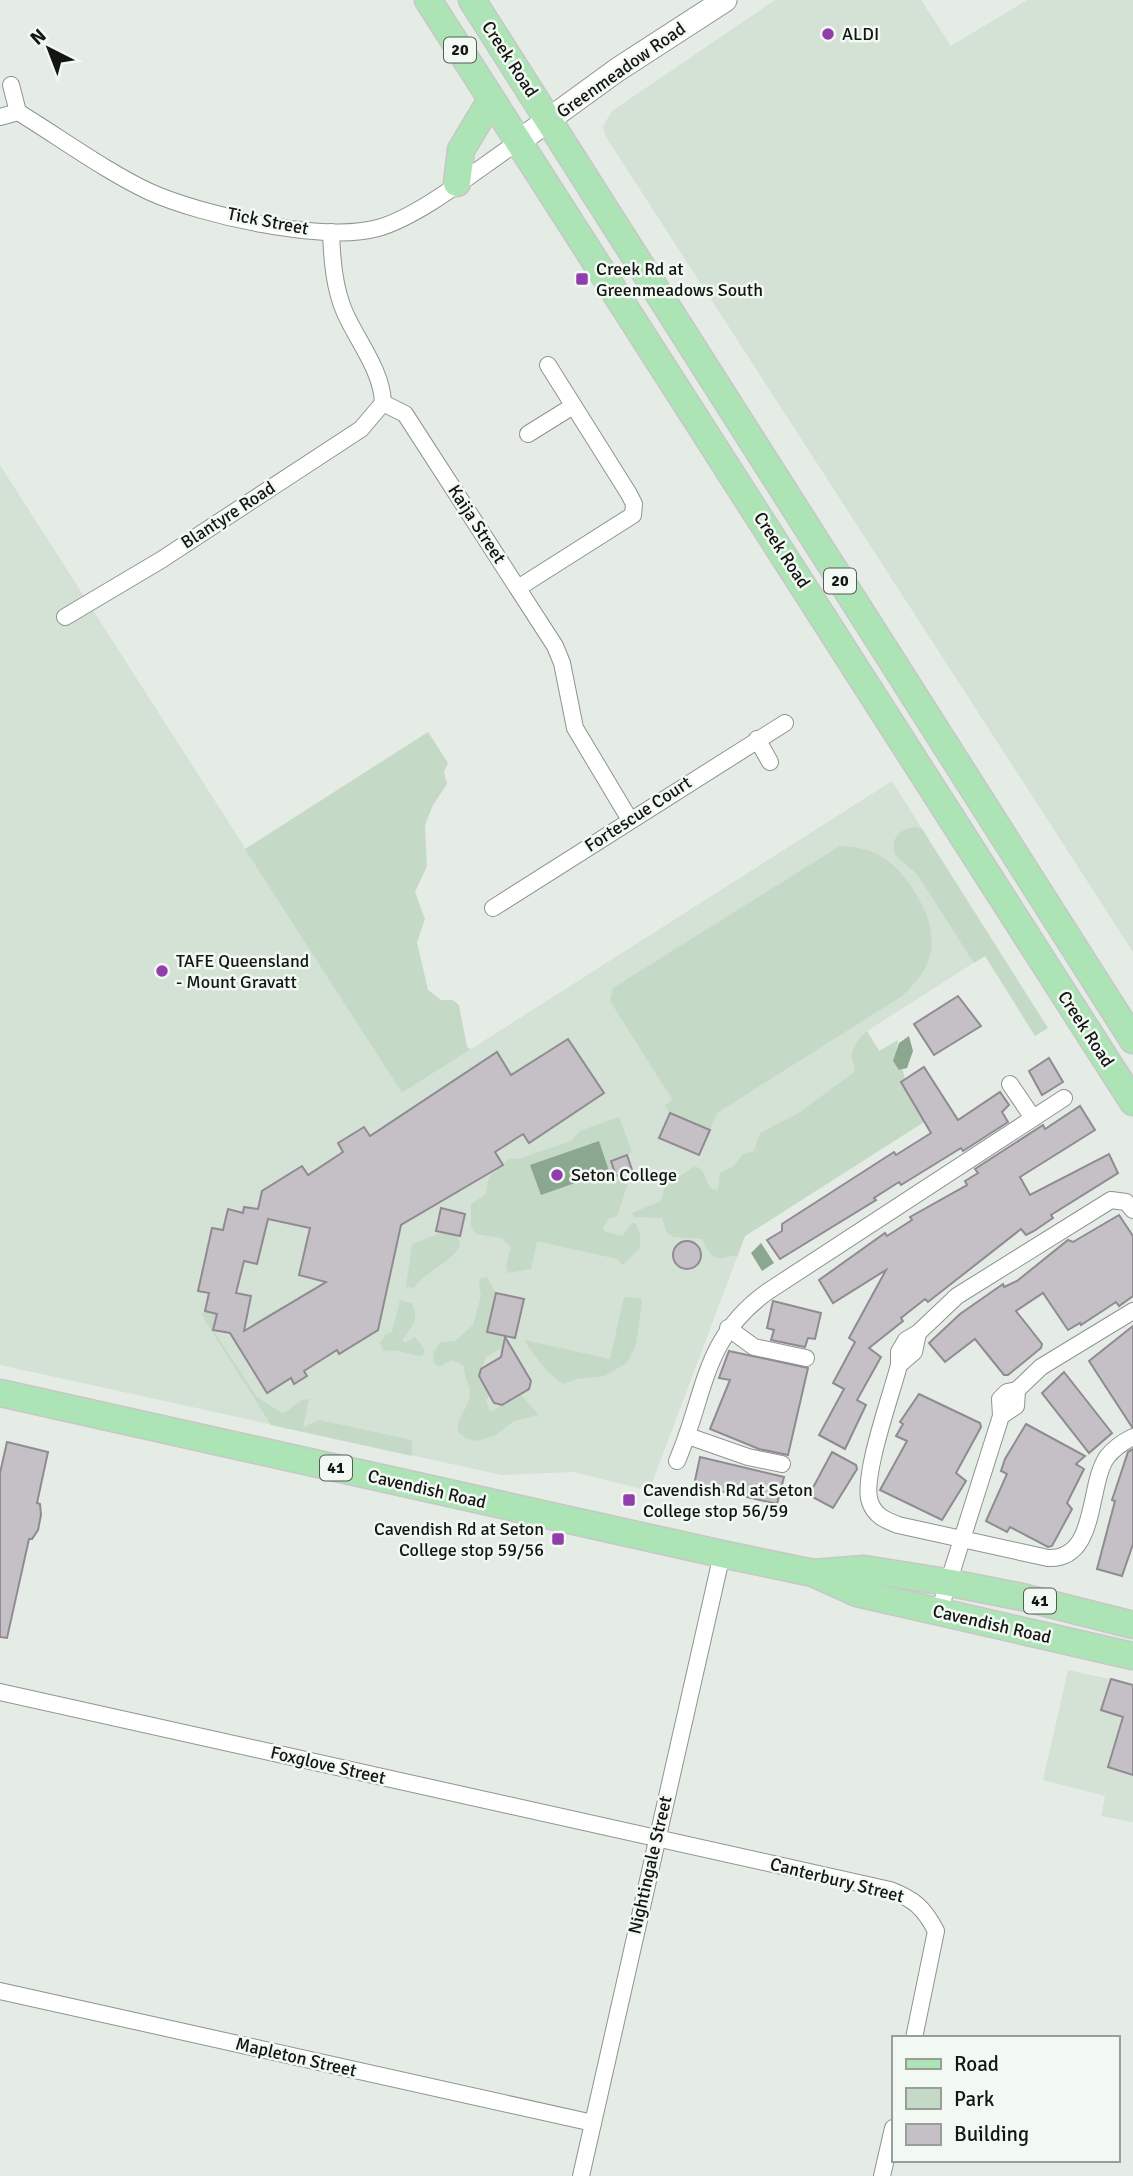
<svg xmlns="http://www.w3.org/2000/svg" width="1133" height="2176" viewBox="0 0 1133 2176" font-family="Signika,sans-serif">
	<rect width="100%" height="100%" fill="#e5ece6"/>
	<!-- built -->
	<g fill="#d4e1d5">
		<polygon points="775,0 921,0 951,46 1027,0 1133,0 1133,952 606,137 603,126 612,111"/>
		<polygon points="0,465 402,1093 892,781 997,948 867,1031 924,1122 745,1236 649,1491 574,1472 502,1475 0,1365"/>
		<polygon points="1068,1670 1133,1684 1133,1822 1101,1816 1105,1796 1043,1780"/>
	</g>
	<!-- green -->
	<g fill="#c5d9c7">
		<polygon points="428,732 448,763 444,772 447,784 433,805 425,825 427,866 415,892 425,919 417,942 428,990 441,1000 453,1000 459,1005 467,1047 471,1049 402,1093 245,849"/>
		<path d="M915 827 922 829 1048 1028 1035 1036 985 956 974 963 917 874 895 855C890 839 899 829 915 827Z"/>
		<path d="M840 846C876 847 895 861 914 891 939 931 940 962 902 996L717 1113 710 1130 670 1113 665 1106 672 1099 610 1001 613 988Z"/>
		<path d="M867 1031 879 1051 898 1040 896 1055 899 1070H903L905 1079 901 1083 924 1122 745 1236 737 1257 733 1255C714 1263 710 1255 702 1239L674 1237 667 1233 662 1218 634 1217 632 1213 661 1201 665 1186 695 1166 702 1170 710 1188 718 1191 720 1173 734 1166 743 1154 754 1151 760 1133 800 1112 853 1073 855 1066C847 1052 856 1041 867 1031Z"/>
		<polygon points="619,1117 632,1152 627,1156 632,1170 617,1217 609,1218 603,1227 605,1232 623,1236 631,1223 635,1223 640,1233 640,1248 623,1265 617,1259 537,1241 531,1269 508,1273 506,1265 511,1247 501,1238 476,1234 471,1226 471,1204 486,1194 489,1177 510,1158 519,1159 571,1141 580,1131"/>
		<path d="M443 1232 457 1236 460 1246C450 1264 426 1270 414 1288L406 1287 412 1244Z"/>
		<path d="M487 1277 496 1293 487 1332 502 1335 503 1347 486 1357 479 1376 490 1396 486 1400 490 1412 520 1394 539 1415 514 1421 496 1435 477 1441C438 1433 470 1412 470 1394 470 1384 464 1378 464 1366L452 1360 439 1367 434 1363 433 1354 440 1342 455 1341 473 1325 481 1296 479 1282 481 1278Z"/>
		<path d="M624 1297 640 1298 642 1301 636 1345 627 1363 604 1376 577 1379 563 1384C547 1373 535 1357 524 1340L610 1359Z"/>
		<path d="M400 1300 412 1303C421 1323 409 1327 402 1341L405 1343 415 1337 425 1350 422 1356C409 1355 396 1348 384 1351L380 1343 386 1334 392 1332Z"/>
		<path d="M205 1311 217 1314 213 1330 257 1397 282 1413C293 1411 296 1399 309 1399L303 1428 319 1420 412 1440V1456L271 1425 201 1314Z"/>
	</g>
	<!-- water -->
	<g fill="#8ca78f">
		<polygon points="909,1036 913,1051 907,1068 899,1070 893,1061 899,1043"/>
		<polygon points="599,1141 609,1171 541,1195 530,1165"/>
		<polygon points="761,1243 774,1263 762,1271 751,1253"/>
	</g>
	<!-- building -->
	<g fill="#c4c0c6" stroke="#908b92" stroke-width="2" fill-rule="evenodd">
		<polygon points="958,996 981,1026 934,1055 914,1024"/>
		<path d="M568 1039 604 1093 529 1143 523 1134 495 1152 503 1165 401 1225 378 1330 339 1354 337 1350 304 1371 307 1376 294 1384 291 1378 267 1393 230 1333 213 1330 217 1314 205 1311 209 1293 198 1291 212 1228 223 1230 228 1209 243 1213 244 1207 258 1209 262 1191 302 1166 308 1175 343 1152 338 1143 364 1127 370 1136 497 1052 511 1075ZM268 1219 310 1228 299 1275 326 1282 244 1331 251 1296 236 1293 244 1261 257 1264Z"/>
		<polygon points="1049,1058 1063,1082 1042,1095 1029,1071"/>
		<polygon points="924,1067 958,1120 1000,1092 1009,1105 1002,1112 1008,1122 963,1151 961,1148 901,1185 899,1182 874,1198 876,1200 780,1259 767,1240 782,1231 782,1224 894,1152 896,1155 931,1133 901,1082"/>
		<polygon points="1080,1106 1095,1130 1020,1177 1030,1195 1109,1154 1118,1173 1051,1215 1053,1218 1034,1231 1026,1235 1021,1229 928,1302 925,1299 901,1318 903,1321 869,1348 881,1357 857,1400 866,1405 845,1449 819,1435 844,1389 833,1383 855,1342 849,1338 886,1270 833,1303 819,1280 885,1233 887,1236 912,1220 910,1217 967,1185 965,1181 978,1173 975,1169 1043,1125 1045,1129"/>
		<polygon points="670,1113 710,1130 699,1155 659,1138"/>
		<polygon points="627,1155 632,1170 616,1176 611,1161"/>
		<polygon points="441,1208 465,1214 460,1236 436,1231"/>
		<polygon points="1119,1215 1133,1236 1133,1296 1119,1306 1116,1302 1081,1325 1080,1323 1068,1330 1043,1293 1016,1311 1042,1344 1041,1348 1008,1375 1004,1375 975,1339 945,1362 929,1343 960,1314 1003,1284 1004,1287 1017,1281 1068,1240 1073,1242"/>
		<circle cx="687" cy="1255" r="14"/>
		<polygon points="496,1293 524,1299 515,1338 487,1332"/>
		<polygon points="773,1301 821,1313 815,1339 808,1338 805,1347 771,1340 774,1330 767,1328"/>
		<polygon points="1133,1326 1133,1427 1132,1427 1089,1361"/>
		<polygon points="505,1337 531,1381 529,1389 502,1405 494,1403 479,1376 481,1369 501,1357"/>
		<polygon points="729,1351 808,1368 788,1455 759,1449 710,1429 730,1380 719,1378"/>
		<polygon points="1064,1372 1112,1433 1089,1453 1042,1393"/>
		<polygon points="919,1394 980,1423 981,1427 956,1473 966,1481 942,1520 880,1490 907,1441 896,1436 903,1424 900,1422"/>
		<polygon points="1026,1424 1085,1456 1076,1464 1084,1469 1067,1503 1072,1509 1052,1546 1048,1547 1010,1527 1007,1532 986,1521 1007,1474 1001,1471 1005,1459"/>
		<polygon points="7,1442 48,1452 37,1503 40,1504 41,1515 38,1530 32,1539 29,1539 7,1638 0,1637 0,1473"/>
		<polygon points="1133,1449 1133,1544 1122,1576 1097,1569 1115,1501 1112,1500 1128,1452"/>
		<polygon points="832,1452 856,1465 857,1469 833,1508 809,1495"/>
		<polygon points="700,1457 784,1477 777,1504 694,1485"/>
		<polygon points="1111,1679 1133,1685 1133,1775 1108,1767 1123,1717 1101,1710"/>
	</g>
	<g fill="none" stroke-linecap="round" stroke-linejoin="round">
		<!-- street casing -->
		<g stroke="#8e948e" stroke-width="18">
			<g id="street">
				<polyline points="11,85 18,112"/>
				<path d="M0 117 18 112C59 137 107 172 150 192 201 215 324 243 378 228 421 216 479 168 518 142"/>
				<path d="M331 232C332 259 334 288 345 313 358 342 382 371 383 403L405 414 555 646 562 663 575 728 630 820"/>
				<polyline points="528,434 573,406"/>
				<polyline points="518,588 633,515 634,504 629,494 548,365"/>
				<polyline points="65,617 161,560 361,429 383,403"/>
				<polyline points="757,739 770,762"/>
				<polyline points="493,908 785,723"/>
				<polyline points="1010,1084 1033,1118"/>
				<polyline points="728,1328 754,1347 806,1358"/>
				<polyline points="918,1333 914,1352 899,1365 899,1352 906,1340 918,1333 957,1296 1111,1200 1126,1202 1133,1210"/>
				<path d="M899 1365C892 1393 861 1478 870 1502 875 1516 885 1520 898 1525L1048 1558C1098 1560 1087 1486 1107 1457 1114 1448 1123 1442 1133 1437"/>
				<polyline points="1017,1390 1041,1367 1133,1311"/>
				<polyline points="688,1436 748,1457 782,1464"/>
				<path d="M677 1461C706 1394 702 1339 767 1292L1064 1098"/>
				<polyline points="939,1612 1001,1416 1000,1399 1007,1392 1017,1390 1016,1406 1001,1416"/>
				<path d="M0 1692 890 1890C914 1899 924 1908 936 1931L914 2038"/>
				<polyline points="0,1991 593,2123"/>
				<polyline points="581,2176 722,1554"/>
				<polyline points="882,2176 893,2128"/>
			</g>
		</g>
		<!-- secondary casing -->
		<g stroke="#8e948e" stroke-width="25">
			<polyline id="secondary" points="518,142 617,70 725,0"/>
		</g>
		<!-- primary casing -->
		<g stroke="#c7c7c7" stroke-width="29">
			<g id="primary">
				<polyline points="428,0 1133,1102"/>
				<polyline points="472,0 1133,1040"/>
				<polyline points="457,183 461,150 491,100"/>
				<polyline points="0,1393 722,1554 813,1573 864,1569 946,1582 1022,1597 1133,1625"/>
				<polyline points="813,1573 857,1593 1133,1656"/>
			</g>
		</g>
		<!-- street -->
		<use href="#street" stroke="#fff" stroke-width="16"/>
		<!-- secondary -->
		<use href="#secondary" stroke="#fff" stroke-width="23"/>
		<!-- primary -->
		<use href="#primary" stroke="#ace4b5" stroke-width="26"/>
	</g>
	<!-- markers -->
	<g fill="#913dac" stroke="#f2f9f3" stroke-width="2.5">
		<circle cx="828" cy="34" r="7"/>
		<rect x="575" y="272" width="14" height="14" rx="3.5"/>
		<circle cx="162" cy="971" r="7"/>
		<circle cx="557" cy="1175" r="7"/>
		<rect x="622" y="1493" width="14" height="14" rx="3.5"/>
		<rect x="551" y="1532" width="14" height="14" rx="3.5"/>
	</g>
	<g text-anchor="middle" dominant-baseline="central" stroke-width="5" stroke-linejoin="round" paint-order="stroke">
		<!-- shield labels -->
		<g fill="#f2f9f3" stroke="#575a57" stroke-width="2">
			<rect x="444" y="37.5" width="32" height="25" rx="5"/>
			<rect x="824" y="568.5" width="32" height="25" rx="5"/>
			<rect x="320" y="1455.5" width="32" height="25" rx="5"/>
			<rect x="1024" y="1588.5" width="32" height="25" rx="5"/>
		</g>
		<g font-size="16" font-weight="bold" fill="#141614">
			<text x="460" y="50">20</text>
			<text x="840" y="581">20</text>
			<text x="336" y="1468">41</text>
			<text x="1040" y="1601">41</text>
		</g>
		<!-- poi labels -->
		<g font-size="18" fill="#141614" stroke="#f2f9f3" text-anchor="start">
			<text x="842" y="34">ALDI</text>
			<text x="596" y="269">Creek Rd at<tspan x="596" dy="21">Greenmeadows South</tspan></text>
			<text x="176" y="961">TAFE Queensland<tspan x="176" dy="21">- Mount Gravatt</tspan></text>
			<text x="571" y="1175">Seton College</text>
			<text x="643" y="1490">Cavendish Rd at Seton<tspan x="643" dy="21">College stop 56/59</tspan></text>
			<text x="544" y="1529" text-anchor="end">Cavendish Rd at Seton<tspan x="544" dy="21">College stop 59/56</tspan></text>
		</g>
		<!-- street labels -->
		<g font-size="18" fill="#141614" stroke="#f2f9f3">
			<text transform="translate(510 59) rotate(57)">Creek Road</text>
			<text transform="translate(621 70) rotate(-35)">Greenmeadow Road</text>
			<text transform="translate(268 221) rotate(11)">Tick Street</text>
			<text transform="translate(228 515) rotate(-33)">Blantyre Road</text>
			<text transform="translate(477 524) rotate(57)">Kaija Street</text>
			<text transform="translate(782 550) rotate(57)">Creek Road</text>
			<text transform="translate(638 814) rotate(-33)">Fortescue Court</text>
			<text transform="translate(1086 1029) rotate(57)">Creek Road</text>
			<text transform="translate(427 1489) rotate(13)">Cavendish Road</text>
			<text transform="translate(992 1624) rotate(13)">Cavendish Road</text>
			<text transform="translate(328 1765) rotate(13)">Foxglove Street</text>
			<text transform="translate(650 1865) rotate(-77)">Nightingale Street</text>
			<text transform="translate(837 1880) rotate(14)">Canterbury Street</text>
			<text transform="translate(296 2057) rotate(13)">Mapleton Street</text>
		</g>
	</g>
	<!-- legend -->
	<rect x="892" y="2036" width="228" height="126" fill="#f2f9f3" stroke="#999e9a" stroke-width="2"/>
	<rect x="906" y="2059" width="35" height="10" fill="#ace4b5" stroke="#999e9a" stroke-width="2"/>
	<text x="954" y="2071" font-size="21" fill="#141614">Road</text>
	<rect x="906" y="2088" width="35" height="21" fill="#c5d9c7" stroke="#999e9a" stroke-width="2"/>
	<text x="954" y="2106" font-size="21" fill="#141614">Park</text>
	<rect x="906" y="2124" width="35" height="21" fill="#c4c0c6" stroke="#999e9a" stroke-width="2"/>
	<text x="954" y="2141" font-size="21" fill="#141614">Building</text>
	<!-- north arrow -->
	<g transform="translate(49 49) rotate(318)" stroke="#f2f9f3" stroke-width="5" paint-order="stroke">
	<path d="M0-5L12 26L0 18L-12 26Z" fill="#141614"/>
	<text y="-10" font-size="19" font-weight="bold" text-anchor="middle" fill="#141614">N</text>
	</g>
</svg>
